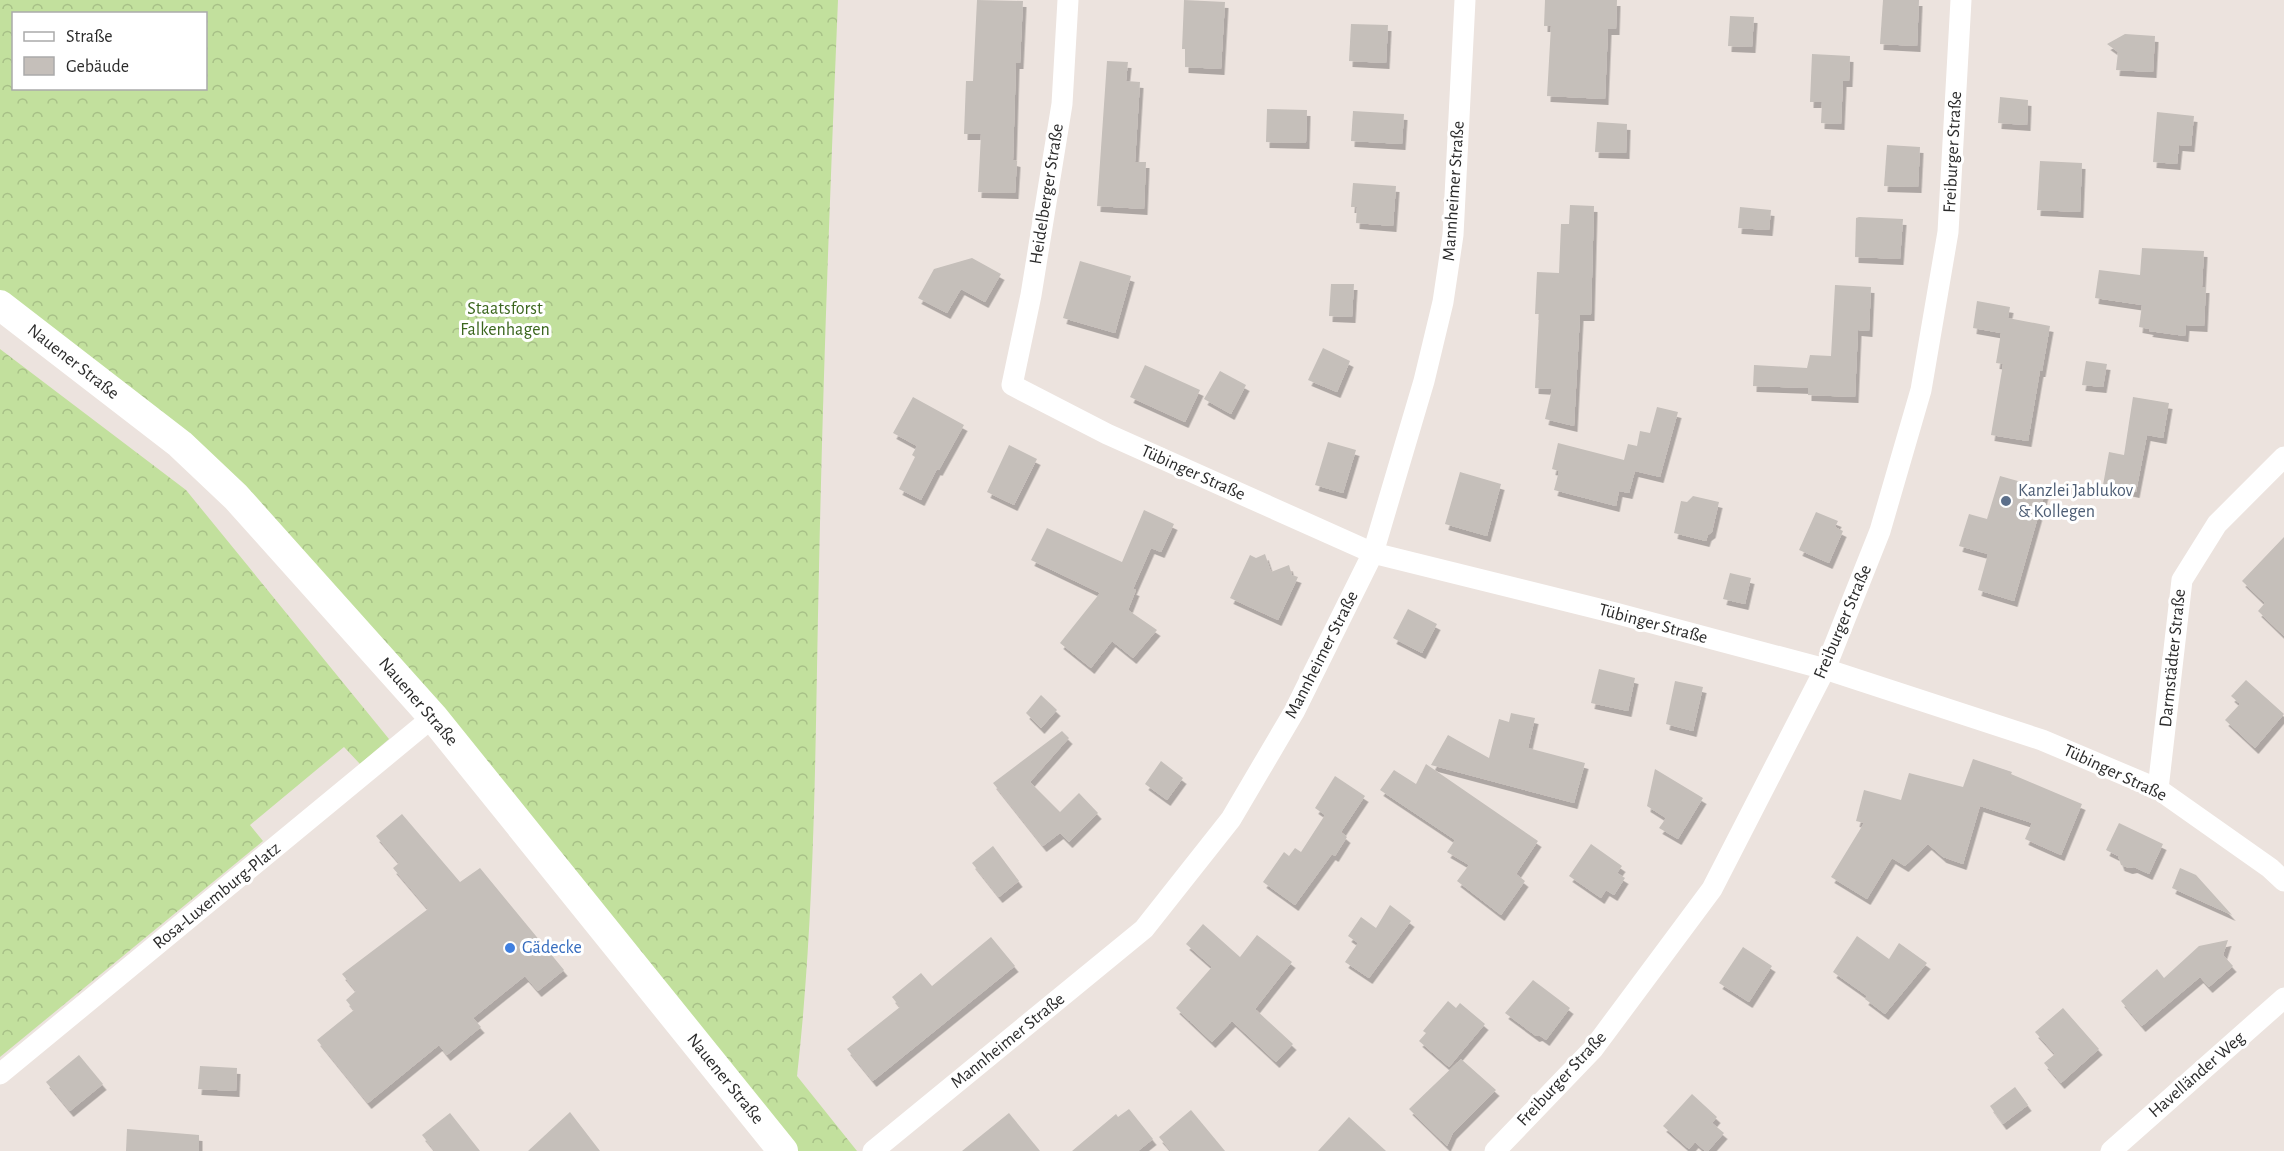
<svg xmlns="http://www.w3.org/2000/svg" width="2284" height="1151" viewBox="0 0 2284 1151" font-family="'Alegreya Sans',sans-serif">
	<defs>
		<pattern id="forest-crowns" width="20" height="18" patternUnits="userSpaceOnUse" patternTransform="scale(1.5)"><rect width="20" height="18" fill="#c2e09d"/><path d="M2 6a3 3 0 1 1 6 0M12 15a3 3 0 1 1 6 0" fill="none" stroke="#a7c087"/></pattern>
		<filter id="shadow"><feDropShadow dx="3.5" dy="6" stdDeviation="0" flood-color="#0004"/></filter>
	</defs>
	<rect width="100%" height="100%" fill="#ece3de"/>
	<!-- forest -->
	<g fill="url(#forest-crowns)" fill-rule="evenodd">
		<path d="M0 0H838C830 189 823 378 819 568 815 737 816 908 797 1076L857 1151H783L236 497 0 305ZM14 14H206V88H14Z"/>
		<polygon points="0,349 186,490 389,739 360,764 344,747 250,825 263,841 0,1057"/>
	</g>
	<!-- building -->
	<g fill="#c5bfba" filter="url(#shadow)">
		<polygon points="977,0 1023,1 1020,63 1016,63 1013,160 1017,161 1015,193 978,192 981,134 964,134 966,81 973,81"/>
		<polygon points="1184,0 1225,2 1221,69 1185,67 1185,49 1182,49"/>
		<polygon points="1545,0 1617,0 1616,29 1608,29 1605,99 1547,96 1551,26 1544,26"/>
		<polygon points="1883,0 1919,0 1917,46 1880,44"/>
		<polygon points="1730,16 1754,17 1752,47 1728,46"/>
		<polygon points="1351,24 1388,25 1386,63 1349,61"/>
		<polygon points="2125,34 2155,36 2153,72 2116,70 2118,52 2107,44"/>
		<polygon points="1812,54 1850,56 1849,81 1843,81 1841,124 1821,123 1822,102 1810,102"/>
		<polygon points="1107,61 1128,62 1126,81 1140,82 1135,162 1146,162 1144,209 1097,206"/>
		<polygon points="2000,97 2028,100 2027,125 1998,123"/>
		<polygon points="1267,109 1307,110 1306,143 1266,142"/>
		<polygon points="1353,111 1404,114 1402,144 1351,141"/>
		<polygon points="2157,112 2194,116 2191,146 2179,145 2177,164 2153,162"/>
		<polygon points="1597,122 1627,124 1626,153 1595,152"/>
		<polygon points="1887,145 1920,147 1918,187 1884,186"/>
		<polygon points="2040,161 2082,163 2080,212 2037,210"/>
		<polygon points="1353,183 1396,186 1393,226 1356,223 1357,207 1351,207"/>
		<polygon points="1570,205 1594,206 1591,315 1580,315 1574,426 1545,419 1552,389 1535,388 1539,314 1535,314 1537,272 1559,273 1561,224 1569,224"/>
		<polygon points="1740,207 1771,210 1769,230 1738,228"/>
		<polygon points="1859,217 1903,219 1900,259 1855,257 1856,218"/>
		<polygon points="2142,248 2204,251 2202,287 2206,287 2204,326 2186,325 2185,336 2149,331 2150,329 2139,327 2142,305 2095,298 2099,270 2140,275"/>
		<polygon points="972,258 1001,274 985,302 961,289 947,313 918,298 934,269"/>
		<polygon points="1080,261 1131,276 1115,333 1063,318"/>
		<polygon points="1331,284 1354,284 1352,317 1329,316"/>
		<polygon points="1835,285 1871,287 1869,331 1858,330 1855,397 1808,395 1808,388 1753,386 1754,365 1807,368 1810,355 1831,356"/>
		<polygon points="1977,301 2010,307 2008,318 2050,326 2042,371 2040,371 2028,441 1991,435 2003,364 1996,363 2001,333 1973,328"/>
		<polygon points="1323,348 1350,361 1337,392 1308,380"/>
		<polygon points="2086,361 2107,364 2103,387 2082,385"/>
		<polygon points="1145,365 1200,390 1185,422 1130,397"/>
		<polygon points="1220,371 1246,385 1231,414 1204,399"/>
		<polygon points="913,397 964,425 939,470 937,469 921,500 899,489 915,457 912,455 917,446 893,433"/>
		<polygon points="2133,397 2169,403 2163,438 2147,435 2136,492 2103,485 2109,452 2124,455"/>
		<polygon points="1657,407 1678,412 1660,477 1635,471 1629,493 1619,491 1616,506 1554,490 1559,471 1552,469 1558,443 1624,460 1628,444 1637,446 1640,431 1650,433"/>
		<polygon points="1328,442 1356,450 1343,493 1315,485"/>
		<polygon points="1009,445 1037,459 1014,505 987,492"/>
		<polygon points="1460,472 1501,484 1487,536 1445,524"/>
		<polygon points="2000,476 2046,489 2014,601 1978,590 1988,554 1959,546 1969,514 1987,519"/>
		<polygon points="1693,496 1719,502 1712,532 1708,535 1706,541 1674,533 1681,501 1687,502"/>
		<polygon points="1144,510 1174,524 1161,552 1151,548 1133,589 1136,590 1128,610 1157,630 1133,658 1112,641 1091,668 1060,643 1100,593 1031,560 1047,528 1122,562"/>
		<polygon points="1816,512 1838,521 1835,527 1843,531 1829,563 1799,550"/>
		<polygon points="2284,537 2284,636 2258,611 2265,603 2242,581"/>
		<polygon points="1265,554 1271,572 1289,565 1292,575 1298,577 1278,620 1230,598 1250,555 1256,558"/>
		<polygon points="1730,573 1751,578 1745,604 1723,599"/>
		<polygon points="1408,609 1437,624 1422,653 1393,638"/>
		<polygon points="1599,669 1635,678 1628,711 1591,703"/>
		<polygon points="2246,680 2284,714 2255,748 2225,720 2240,704 2231,696"/>
		<polygon points="1675,681 1703,687 1693,731 1666,724"/>
		<polygon points="1041,695 1057,710 1041,728 1026,713"/>
		<polygon points="1511,713 1535,718 1528,748 1585,763 1574,803 1431,765 1448,735 1489,758 1499,719 1509,722"/>
		<polygon points="1062,731 1069,738 1030,782 1060,812 1079,793 1098,813 1069,842 1060,833 1043,846 993,783"/>
		<polygon points="1973,759 2012,772 2011,774 2082,804 2061,855 2025,839 2032,823 1980,806 1963,864 1943,857 1928,844 1905,866 1892,858 1867,899 1831,877 1864,823 1856,821 1864,790 1901,800 1909,773 1963,787"/>
		<polygon points="1161,761 1183,778 1167,800 1145,784"/>
		<polygon points="1426,764 1538,841 1516,874 1525,881 1501,915 1457,881 1469,865 1447,852 1455,840 1380,790 1394,770 1416,784"/>
		<polygon points="1655,769 1703,798 1678,839 1659,828 1666,818 1647,806"/>
		<polygon points="1335,776 1365,796 1341,832 1347,837 1335,856 1332,854 1295,905 1263,882 1284,852 1289,856 1295,848 1301,852 1325,815 1315,808"/>
		<polygon points="402,814 460,882 480,868 564,970 538,991 525,976 473,1018 481,1027 447,1055 439,1045 368,1103 317,1040 354,1010 346,1000 356,991 342,974 428,909 393,868 399,863 376,836"/>
		<polygon points="2119,823 2163,844 2149,874 2134,867 2129,868 2121,865 2118,856 2106,850"/>
		<polygon points="1591,844 1622,866 1617,873 1625,878 1614,895 1606,890 1601,898 1569,876"/>
		<polygon points="993,846 1019,881 999,897 972,863"/>
		<polygon points="2180,868 2196,875 2232,915 2172,888"/>
		<polygon points="1390,905 1411,921 1369,978 1345,962 1358,943 1348,936 1361,917 1376,928"/>
		<polygon points="1203,924 1240,957 1257,935 1292,962 1255,1009 1293,1044 1276,1062 1232,1021 1212,1042 1176,1008 1212,967 1186,944"/>
		<polygon points="1857,936 1889,959 1899,943 1927,963 1885,1014 1865,999 1867,996 1833,972"/>
		<polygon points="991,937 1015,966 873,1081 847,1049 900,1007 892,997 921,973 932,986"/>
		<polygon points="2228,940 2223,955 2233,966 2209,987 2200,977 2142,1026 2121,1001 2157,969 2164,978 2199,946"/>
		<polygon points="1743,947 1772,966 1749,1002 1719,983"/>
		<polygon points="1533,980 1570,1008 1546,1040 1539,1035 1536,1036 1505,1013"/>
		<polygon points="1448,1001 1456,1008 1460,1003 1485,1024 1449,1067 1419,1041 1426,1033 1423,1031"/>
		<polygon points="2063,1008 2099,1049 2061,1083 2044,1063 2055,1054 2035,1032"/>
		<polygon points="79,1055 103,1084 70,1111 46,1082"/>
		<polygon points="1461,1059 1496,1090 1453,1133 1447,1146 1409,1109"/>
		<polygon points="200,1066 237,1068 236,1091 198,1089"/>
		<polygon points="2015,1087 2028,1105 2003,1124 1990,1106"/>
		<polygon points="1692,1094 1717,1117 1712,1123 1724,1133 1708,1151 1705,1151 1695,1142 1689,1149 1663,1126"/>
		<polygon points="1129,1109 1153,1139 1138,1151 1072,1151 1116,1114 1118,1117"/>
		<polygon points="1191,1110 1225,1151 1171,1151 1159,1137"/>
		<polygon points="570,1112 600,1151 528,1151"/>
		<polygon points="450,1113 480,1151 435,1151 422,1135"/>
		<polygon points="1009,1113 1040,1151 962,1151"/>
		<polygon points="1349,1117 1386,1151 1318,1151"/>
		<polygon points="127,1129 199,1135 199,1151 126,1151"/>
	</g>
	<g fill="none" stroke-linecap="round" stroke-linejoin="round">
		<!-- street -->
		<g stroke="#fff" stroke-width="21">
			<polyline points="1068,0 1062,104 1031,295 1012,385 1107,434 1373,553 1615,613 1825,669 2042,740 2158,789 2270,868 2284,881"/>
			<polyline points="2158,789 2182,580 2217,524 2284,457"/>
			<polyline points="0,1074 433,717"/>
			<polyline points="873,1151 1144,929 1231,819 1294,712 1373,553 1424,381 1443,302 1453,235 1465,0"/>
			<polyline points="1495,1151 1593,1049 1712,889 1825,669 1880,531 1921,390 1948,232 1961,0"/>
			<polyline points="2111,1151 2284,998"/>
		</g>
		<!-- secondary -->
		<polyline stroke="#fff" stroke-width="30" points="0,305 180,444 236,497 433,717 783,1151"/>
	</g>
	<!-- markers -->
	<circle fill="#5c6f8a" stroke="#fff" stroke-width="2" cx="2006" cy="501" r="6"/>
	<circle fill="#3f7fe0" stroke="#fff" stroke-width="2" cx="510" cy="948" r="6"/>
	<g text-anchor="middle" dominant-baseline="central" stroke-width="6" stroke-linejoin="round" paint-order="stroke">
		<!-- street labels -->
		<g font-size="18" fill="#2b2b2b" stroke="#fff">
			<text transform="translate(1953 152) rotate(-87)">Freiburger Straße</text>
			<text transform="translate(1454 191) rotate(-86)">Mannheimer Straße</text>
			<text transform="translate(1047 194) rotate(-81)">Heidelberger Straße</text>
			<text transform="translate(73 362) rotate(38)">Nauener Straße</text>
			<text transform="translate(1193 473) rotate(24)">Tübinger Straße</text>
			<text transform="translate(1843 622) rotate(-67)">Freiburger Straße</text>
			<text transform="translate(1653 624) rotate(15)">Tübinger Straße</text>
			<text transform="translate(1322 655) rotate(-63)">Mannheimer Straße</text>
			<text transform="translate(2173 658) rotate(-84)">Darmstädter Straße</text>
			<text transform="translate(418 702) rotate(49)">Nauener Straße</text>
			<text transform="translate(2115 773) rotate(25)">Tübinger Straße</text>
			<text transform="translate(217 896) rotate(-39)">Rosa-Luxemburg-Platz</text>
			<text transform="translate(1008 1041) rotate(-39)">Mannheimer Straße</text>
			<text transform="translate(2197 1075) rotate(-41)">Havelländer Weg</text>
			<text transform="translate(725 1079) rotate(51)">Nauener Straße</text>
			<text transform="translate(1562 1079) rotate(-47)">Freiburger Straße</text>
		</g>
		<!-- park labels -->
		<g font-size="18" fill="#3b661e" stroke="#fff">
			<text x="505" y="309">Staatsforst<tspan x="505" dy="21">Falkenhagen</tspan></text>
		</g>
		<!-- service labels -->
		<g font-size="18" fill="#4e5e75" stroke="#fff" text-anchor="start">
			<text x="2018" y="491">Kanzlei Jablukov<tspan x="2018" dy="21">&amp; Kollegen</tspan></text>
		</g>
		<!-- shop labels -->
		<g font-size="18" fill="#366cbe" stroke="#fff" text-anchor="start">
			<text x="522" y="948">Gädecke</text>
		</g>
	</g>
	<!-- legend -->
	<rect x="12" y="12" width="195" height="78" fill="#ffffff" stroke="#aaaaaa" stroke-width="1.5"/>
	<rect x="24" y="32" width="30" height="9" fill="#ffffff" stroke="#aaaaaa" stroke-width="1.5"/>
	<text x="66" y="42" font-size="18" fill="#2b2b2b">Straße</text>
	<rect x="24" y="57" width="30" height="18" fill="#c5bfba" stroke="#aaaaaa" stroke-width="1.5"/>
	<text x="66" y="72" font-size="18" fill="#2b2b2b">Gebäude</text>
</svg>
